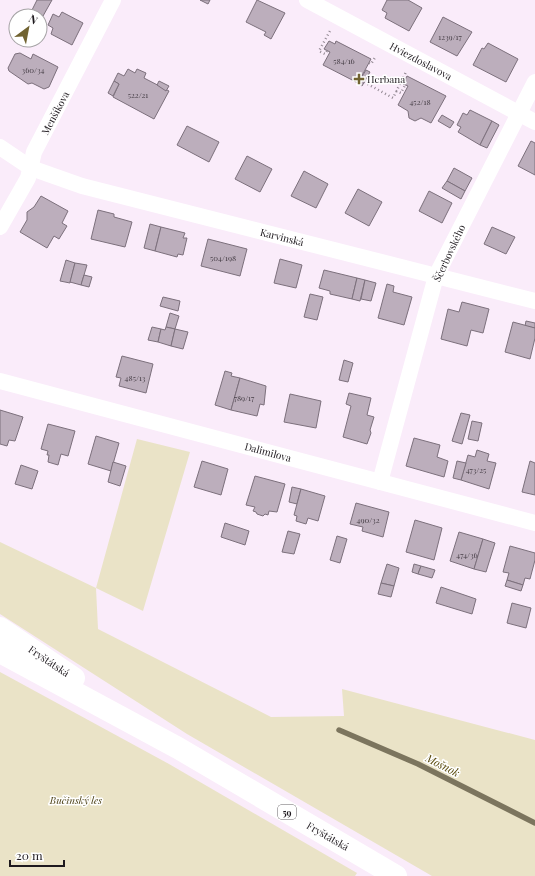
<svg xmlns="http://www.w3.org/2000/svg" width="535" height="876" viewBox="0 0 535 876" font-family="'Playfair Display',serif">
	<rect width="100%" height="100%" fill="#faecfa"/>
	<!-- green -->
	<g fill="#eae3c7">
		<polygon points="137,439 190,452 143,611 96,588 98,629 271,717 344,716 342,689 535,740 535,876 432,876 187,734 0,614 0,542 96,588"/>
		<polygon points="0,672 169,764 357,873 355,876 0,876"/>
	</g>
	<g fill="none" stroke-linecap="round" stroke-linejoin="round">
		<!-- stream -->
		<polyline stroke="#7c755e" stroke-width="5.5" points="339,730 418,764 535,823"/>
	</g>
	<!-- building -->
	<g fill="#bcaebc" stroke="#7c707c">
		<polygon points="37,0 52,0 43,16 32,10"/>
		<polygon points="200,0 210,0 208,4"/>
		<polygon points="257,0 285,13 271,39 264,35 266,32 246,22"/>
		<polygon points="387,0 408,0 422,8 409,31 385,18 387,13 382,10"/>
		<polygon points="62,12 83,23 72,45 51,34 53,28 48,25 53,14 59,17"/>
		<polygon points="443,17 472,32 457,56 430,42"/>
		<polygon points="329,41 335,44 336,41 371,59 358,83 323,65 330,52 324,49"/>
		<polygon points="488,43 518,59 506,82 473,65 482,48 484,49"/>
		<polygon points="20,53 31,59 33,54 58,67 49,87 44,89 32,83 28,84 9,71 8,68 15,54"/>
		<polygon points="128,69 135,73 137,69 146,73 144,78 169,91 154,119 113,97 119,84 114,81 118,73 124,76"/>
		<polygon points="366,70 370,72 362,86 358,83"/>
		<polygon points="407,76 446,96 431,123 421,118 415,121 409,118 408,111 398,105 408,86 403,84"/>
		<polygon points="114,81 119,84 113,96 108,93"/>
		<polygon points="159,81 169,86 166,91 157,85"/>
		<polygon points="470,110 492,121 480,145 458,132 461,127 457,125 463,113 467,115"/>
		<polygon points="442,115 454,122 450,128 438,121"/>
		<polygon points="492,121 499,125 487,148 480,145"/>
		<polygon points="187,126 219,142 209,162 177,145"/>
		<polygon points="531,141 535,143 535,175 518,166"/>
		<polygon points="247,156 272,169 260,192 235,179"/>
		<polygon points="454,168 472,178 465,191 447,181"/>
		<polygon points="304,171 328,184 316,208 291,196"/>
		<polygon points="447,181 465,191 461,199 442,188"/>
		<polygon points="358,189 382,202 369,226 345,213"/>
		<polygon points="429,191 452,203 442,223 419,211"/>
		<polygon points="41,196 68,211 62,223 67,226 59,239 54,236 47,248 20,232 27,220 27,212 34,207"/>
		<polygon points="98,210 114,214 114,217 132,222 125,247 91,239"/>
		<polygon points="150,224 161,227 155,251 144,248"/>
		<polygon points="161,227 185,233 183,238 187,238 183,255 178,254 177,257 155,251"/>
		<polygon points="492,227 515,237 506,254 484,244"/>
		<polygon points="208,239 247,249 240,276 201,266"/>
		<polygon points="280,259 302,265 296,288 274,283"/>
		<polygon points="66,260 75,263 70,283 60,281"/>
		<polygon points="75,263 87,265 81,285 70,282"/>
		<polygon points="324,270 357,278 352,299 330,294 330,291 319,288"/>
		<polygon points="84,275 92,277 89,287 81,285"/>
		<polygon points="357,278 365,280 360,301 352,299"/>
		<polygon points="365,280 376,283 371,301 361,299"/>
		<polygon points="387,284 394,286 393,292 412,297 404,325 378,318"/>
		<polygon points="310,294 323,297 317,320 304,317"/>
		<polygon points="163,297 180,301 178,311 160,306"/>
		<polygon points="462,302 489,309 483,333 471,330 467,346 441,339 448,309 459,312"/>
		<polygon points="170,313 179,316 175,329 166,327"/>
		<polygon points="526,321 535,323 535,328 525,326"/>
		<polygon points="513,322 535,328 535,338 530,359 505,352"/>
		<polygon points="152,327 161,329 158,342 148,340"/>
		<polygon points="166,327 175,329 171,346 158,342 161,329 165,330"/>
		<polygon points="175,329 188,332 183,349 171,346"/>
		<polygon points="122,356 153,364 146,393 119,386 121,378 116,377"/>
		<polygon points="344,360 353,363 348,382 339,380"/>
		<polygon points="225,371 232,373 231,376 240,378 231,410 215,405"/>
		<polygon points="240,378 266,386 264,405 260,404 257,416 231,410"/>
		<polygon points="349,393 371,398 367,415 374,417 370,430 371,433 367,444 343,437 351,406 346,404"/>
		<polygon points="290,394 321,401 316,428 284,422"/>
		<polygon points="0,410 23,417 15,441 9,440 7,446 0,444"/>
		<polygon points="461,413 470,415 462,444 452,441"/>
		<polygon points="472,421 482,423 478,441 468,439"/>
		<polygon points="48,424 75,431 68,456 61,454 58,465 48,462 49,455 47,455 48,451 41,449"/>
		<polygon points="96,436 119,443 111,471 88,464"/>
		<polygon points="414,438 440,445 437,457 448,461 444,477 406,466"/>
		<polygon points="477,450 489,454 487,461 496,463 489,489 461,480 468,455 475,457"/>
		<polygon points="202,461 228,469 221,495 194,487"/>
		<polygon points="457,461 466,463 461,480 453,478"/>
		<polygon points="530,461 535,463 535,495 522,492"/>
		<polygon points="113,462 126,466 120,486 108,482"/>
		<polygon points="21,465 38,471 32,489 15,484"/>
		<polygon points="255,476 285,484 277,512 269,511 268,515 265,514 263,516 257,514 256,512 253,511 255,507 246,505"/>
		<polygon points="292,487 301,489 297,504 289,502"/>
		<polygon points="301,489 325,496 318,521 308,518 306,524 296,521 297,516 294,515"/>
		<polygon points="356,503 389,512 383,537 362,531 363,527 350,524"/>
		<polygon points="415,520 442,528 434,560 406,552"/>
		<polygon points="225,523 249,531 245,545 221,537"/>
		<polygon points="288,531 300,534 294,554 282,552"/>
		<polygon points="459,532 483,539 474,569 450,561"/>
		<polygon points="337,536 347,539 340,563 330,560"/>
		<polygon points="483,539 495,543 486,572 474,569"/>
		<polygon points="510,546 535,553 535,560 530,579 525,578 523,585 507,580 509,573 503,572"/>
		<polygon points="387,564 399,568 394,586 381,583"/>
		<polygon points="414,564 421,566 418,574 412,572"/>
		<polygon points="421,566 435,570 432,578 418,574"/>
		<polygon points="507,580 523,585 521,591 505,586"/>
		<polygon points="381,583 394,586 391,597 378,594"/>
		<polygon points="441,587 476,599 472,614 436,603"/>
		<polygon points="512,603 531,608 526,628 507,623"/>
	</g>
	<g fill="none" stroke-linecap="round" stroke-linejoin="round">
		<!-- path -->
		<g stroke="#928892" stroke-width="2.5" stroke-dasharray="1 3" stroke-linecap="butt">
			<polyline points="327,51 325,54 319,51 330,31"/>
			<polyline points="369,63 371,64 376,56"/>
			<polyline points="364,82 393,98 406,72"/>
			<polyline points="396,91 401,93 405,85"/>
		</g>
		<!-- street -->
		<g stroke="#fff" stroke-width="16">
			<polyline points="307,0 535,122"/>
			<polyline points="0,147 31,168 82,186 535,301"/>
			<polyline points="0,227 28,178 34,152 113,0"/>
			<polyline points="0,381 535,523"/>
			<polyline points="380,482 436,276 535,82"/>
		</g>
		<!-- primary -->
		<g stroke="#fff" stroke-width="22">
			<polyline points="0,628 74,678"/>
			<polyline points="0,652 178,748 396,876"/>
		</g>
	</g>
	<!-- markers -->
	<path fill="#716331" stroke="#fff" stroke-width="1.5" d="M357 73h4v4h4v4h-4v4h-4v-4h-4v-4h4z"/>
	<g text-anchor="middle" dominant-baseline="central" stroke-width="3" stroke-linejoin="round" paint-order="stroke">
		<!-- number labels -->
		<g font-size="8" fill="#463e46">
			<text x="450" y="36">1239/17</text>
			<text x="344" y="60">584/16</text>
			<text x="33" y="69">360/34</text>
			<text x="138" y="94">522/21</text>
			<text x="420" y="101">452/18</text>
			<text x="223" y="257">504/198</text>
			<text x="135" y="377">485/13</text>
			<text x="244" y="397">789/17</text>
			<text x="476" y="469">473/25</text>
			<text x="368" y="519">490/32</text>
			<text x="467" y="554">474/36</text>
		</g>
		<!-- shield labels -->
		<rect fill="#fff" stroke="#625e62" stroke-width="1" x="278" y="805" width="18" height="14" rx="3"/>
		<g font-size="9" font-weight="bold" fill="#1e191e">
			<text x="287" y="812">59</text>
		</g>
		<!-- street labels -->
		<g font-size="10" fill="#1e191e" stroke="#fff">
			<text transform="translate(421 61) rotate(28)">Hviezdoslavova</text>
			<text transform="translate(55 113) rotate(-62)">Menšíkova</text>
			<text transform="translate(282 237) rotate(14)">Karvinská</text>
			<text transform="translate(449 253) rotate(-65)">Ščerbovského</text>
			<text transform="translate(268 452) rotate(15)">Dalimilova</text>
			<text transform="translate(49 661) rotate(34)">Fryštátská</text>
			<text transform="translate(328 836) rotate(30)">Fryštátská</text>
		</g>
		<!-- poi labels -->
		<g font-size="10" fill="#1e191e" stroke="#fff" text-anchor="start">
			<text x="367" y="79">Herbana</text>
		</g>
		<!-- park labels -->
		<g font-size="10" font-style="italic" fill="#4a3e13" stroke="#fff">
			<text x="76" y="800">Bučinský les</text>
		</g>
		<!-- water labels -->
		<g font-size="11" font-style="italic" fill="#564708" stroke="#fff">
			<text transform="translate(443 765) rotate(27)">Mošnok</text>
		</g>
	</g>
	<!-- north arrow -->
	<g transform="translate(28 28) rotate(32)"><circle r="19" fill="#ffffff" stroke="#a5a3a5"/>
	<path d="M0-3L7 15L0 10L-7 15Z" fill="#716331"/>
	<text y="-6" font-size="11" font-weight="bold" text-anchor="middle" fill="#1e191e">N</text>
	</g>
	<!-- scale -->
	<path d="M10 860v6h54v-6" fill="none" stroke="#1e191e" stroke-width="2"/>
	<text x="16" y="860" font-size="12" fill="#1e191e" stroke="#ffffff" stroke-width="3" paint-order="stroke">20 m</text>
</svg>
